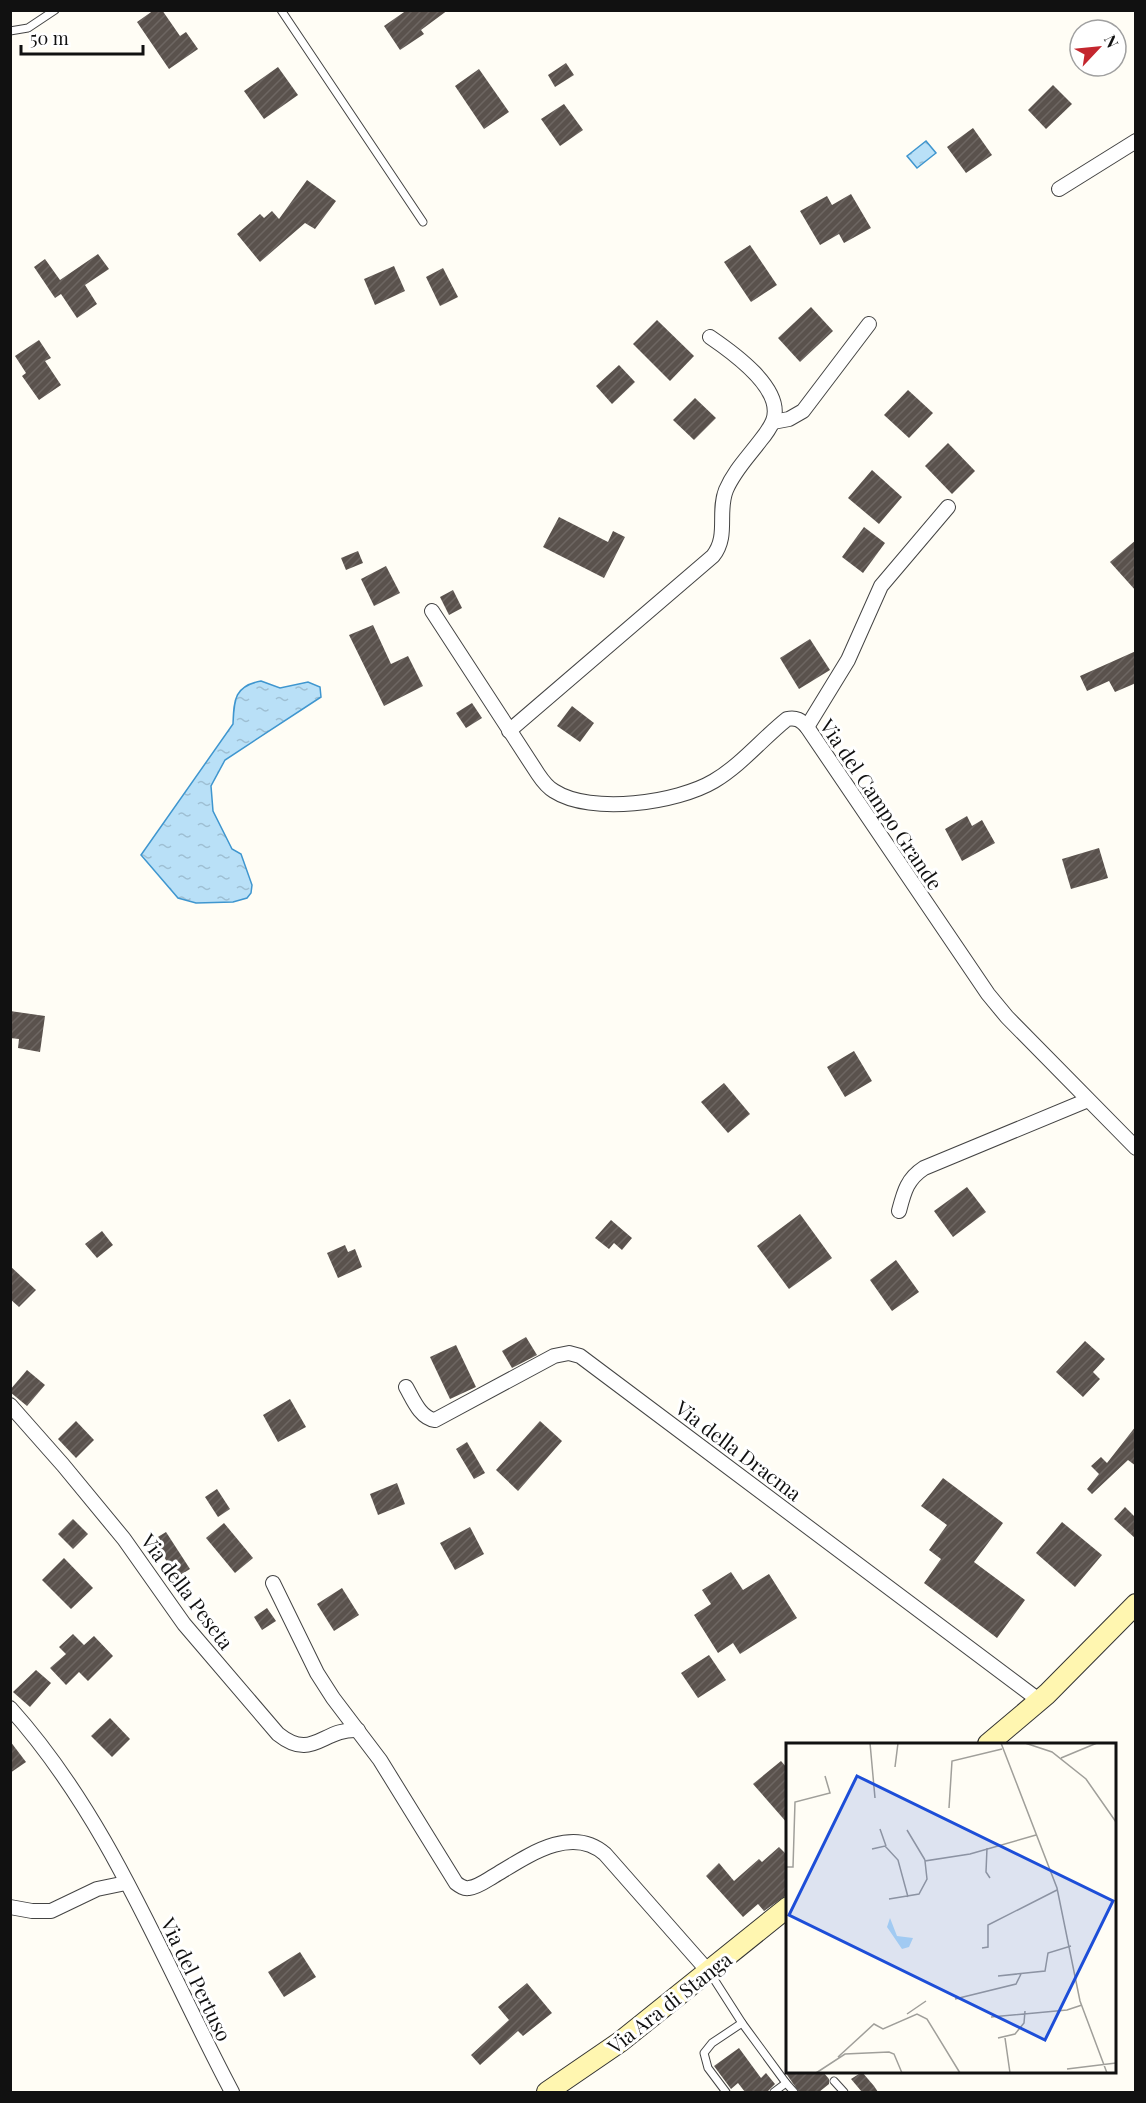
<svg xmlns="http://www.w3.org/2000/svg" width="1146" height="2103" viewBox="0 0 1146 2103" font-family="'Playfair Display',serif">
	<defs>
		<pattern id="water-ripples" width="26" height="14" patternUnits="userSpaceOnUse" patternTransform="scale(1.5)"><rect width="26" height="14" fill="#b9e0f7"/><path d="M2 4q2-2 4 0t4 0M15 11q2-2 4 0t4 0" fill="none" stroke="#9ebfd3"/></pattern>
		<pattern id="building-hatch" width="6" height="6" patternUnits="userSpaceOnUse" patternTransform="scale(1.5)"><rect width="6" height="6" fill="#5a524d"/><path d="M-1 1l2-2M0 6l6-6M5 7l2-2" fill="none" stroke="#6d6662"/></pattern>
	</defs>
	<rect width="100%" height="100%" fill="#fffdf5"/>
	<!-- water -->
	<g fill="url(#water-ripples)" stroke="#3f96cf" stroke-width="1.5">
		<polygon points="926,141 936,153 917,168 907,156"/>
		<path d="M261 681 280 688 308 682 320 687 321 697 225 760 211 786 213 811 232 849 241 854 252 885 251 893 247 898 233 902 196 903 178 898 141 855 233 724C234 700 234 686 261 681Z"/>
	</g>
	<!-- building -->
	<g fill="url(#building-hatch)">
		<polygon points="154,10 162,10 180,36 186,32 198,49 169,69 137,22"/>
		<polygon points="407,10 448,10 421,30 424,34 400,50 384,26"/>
		<polygon points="566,63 574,75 555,87 548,75"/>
		<polygon points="278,67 298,95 264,119 244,91"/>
		<polygon points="479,69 509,112 484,129 455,86"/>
		<polygon points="1053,85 1072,104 1046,129 1028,110"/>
		<polygon points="564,104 583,130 560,146 541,119"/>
		<polygon points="973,128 992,155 966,173 947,147"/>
		<polygon points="307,180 336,201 315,229 305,223 260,262 237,234 260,214 264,218 272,211 279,219"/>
		<polygon points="851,194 871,228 844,243 839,234 820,245 800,211 827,196 832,205"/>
		<polygon points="750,245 777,285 751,302 724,262"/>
		<polygon points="98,254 109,269 85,285 97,304 77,318 61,294 55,298 34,267 45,259 60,280"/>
		<polygon points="394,266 405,291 375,305 364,279"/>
		<polygon points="443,268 458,297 440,306 426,277"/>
		<polygon points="811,307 833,331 800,362 778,338"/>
		<polygon points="657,320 694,356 670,381 633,344"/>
		<polygon points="39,340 51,358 45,361 61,385 39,400 22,376 26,373 15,356"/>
		<polygon points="619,365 635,382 612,404 596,386"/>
		<polygon points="908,390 933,413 909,438 884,415"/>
		<polygon points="695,398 716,418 694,440 673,420"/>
		<polygon points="948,443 975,471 952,494 925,466"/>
		<polygon points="872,470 902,497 879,524 848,498"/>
		<polygon points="559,517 608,542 613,531 625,537 604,578 543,547"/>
		<polygon points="864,527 885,543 863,573 842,557"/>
		<polygon points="1136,540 1136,591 1110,562"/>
		<polygon points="358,551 363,563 346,570 341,558"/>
		<polygon points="386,566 400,593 374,606 361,579"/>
		<polygon points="453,590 462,608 449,615 440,597"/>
		<polygon points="373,625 391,664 408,656 423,686 384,706 349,635"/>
		<polygon points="810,639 830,670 799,689 780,658"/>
		<polygon points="1136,651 1136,683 1115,692 1109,681 1087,691 1080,676"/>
		<polygon points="472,703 482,718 466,728 456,713"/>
		<polygon points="572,706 594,723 580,742 557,726"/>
		<polygon points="967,816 972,826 982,820 995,843 962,861 945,829"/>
		<polygon points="1099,848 1108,878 1071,889 1062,859"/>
		<polygon points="10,1011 45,1016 40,1052 18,1048 19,1039 10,1038"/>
		<polygon points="854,1051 872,1081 845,1097 827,1067"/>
		<polygon points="724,1083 750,1114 728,1133 701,1102"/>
		<polygon points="967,1187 986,1212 953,1237 934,1211"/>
		<polygon points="800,1214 832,1258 789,1289 757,1246"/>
		<polygon points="611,1220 632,1238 622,1250 614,1243 609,1249 595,1238"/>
		<polygon points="102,1231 113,1245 97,1258 85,1244"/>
		<polygon points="345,1245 348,1252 355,1249 362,1267 338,1278 327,1253"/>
		<polygon points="896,1260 919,1292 892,1311 870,1280"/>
		<polygon points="10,1266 36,1290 19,1307 10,1299"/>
		<polygon points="526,1337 537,1355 512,1368 502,1351"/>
		<polygon points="1085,1341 1105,1359 1093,1372 1100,1379 1083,1397 1056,1372"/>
		<polygon points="456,1345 476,1387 450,1399 430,1357"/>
		<polygon points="27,1370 45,1385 27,1406 10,1392 10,1390"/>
		<polygon points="290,1399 306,1427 278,1442 263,1415"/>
		<polygon points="76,1421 94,1440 76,1458 58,1439"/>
		<polygon points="540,1421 562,1441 518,1491 496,1470"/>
		<polygon points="1136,1426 1136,1466 1128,1460 1092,1494 1087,1489 1099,1474 1091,1466 1101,1457 1107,1463"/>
		<polygon points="467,1442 485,1473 474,1479 456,1449"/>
		<polygon points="943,1478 1003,1523 974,1562 1025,1600 997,1638 924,1583 941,1559 929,1550 947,1525 921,1506"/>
		<polygon points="397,1483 405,1504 378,1515 370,1494"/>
		<polygon points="217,1489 230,1509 218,1517 205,1497"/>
		<polygon points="1125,1507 1136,1518 1136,1539 1114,1519"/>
		<polygon points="73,1519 88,1534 73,1549 58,1534"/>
		<polygon points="1062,1522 1102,1555 1075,1587 1036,1553"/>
		<polygon points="224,1523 253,1558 235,1573 206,1538"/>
		<polygon points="470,1527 484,1554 455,1570 440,1543"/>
		<polygon points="166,1532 190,1569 177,1577 153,1540"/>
		<polygon points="64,1558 93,1588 71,1609 42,1580"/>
		<polygon points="731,1572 743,1590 769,1574 797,1618 740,1654 733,1643 718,1653 694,1615 711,1604 702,1590"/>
		<polygon points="342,1588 359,1615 334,1631 317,1604"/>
		<polygon points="267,1608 276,1621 262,1630 254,1617"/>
		<polygon points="73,1634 84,1645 94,1636 113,1656 88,1681 79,1672 66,1685 50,1668 66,1654 59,1647"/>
		<polygon points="709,1655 726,1680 698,1698 681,1673"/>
		<polygon points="36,1670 51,1683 30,1707 13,1692"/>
		<polygon points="110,1718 130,1739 112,1757 91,1736"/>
		<polygon points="10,1741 26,1762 10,1773"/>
		<polygon points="781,1761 788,1769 788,1824 753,1784"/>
		<polygon points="779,1847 788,1856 788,1894 764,1911 758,1904 743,1917 706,1876 719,1863 734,1881 759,1859 762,1862"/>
		<polygon points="300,1952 316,1977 284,1997 268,1972"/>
		<polygon points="527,1983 552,2013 523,2036 518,2031 480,2065 471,2055 509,2020 498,2007"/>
		<polygon points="739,2048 761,2078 766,2073 775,2084 767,2092 745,2092 738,2083 731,2089 714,2066"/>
		<polygon points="785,2072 823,2072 829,2079 829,2084 819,2092 799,2092"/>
		<polygon points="862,2072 874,2086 878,2092 862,2092 851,2079"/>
	</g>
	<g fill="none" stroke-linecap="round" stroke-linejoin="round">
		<!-- lane casing -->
		<g stroke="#444" stroke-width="9">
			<g id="lane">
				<polyline points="281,10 423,222"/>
				<polyline points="10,31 28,28 55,10"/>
				<polyline points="710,1973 742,2023 712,2043 704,2053 708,2068 726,2092"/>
				<polyline points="742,2023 786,2083"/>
				<polyline points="834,2081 844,2092"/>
				<polyline points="774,2092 786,2083 794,2092"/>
			</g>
		</g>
		<!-- street casing -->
		<g stroke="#444" stroke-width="16">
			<g id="street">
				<polyline points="1059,189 1136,141"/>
				<polyline points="773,422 789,419 803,411 869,324"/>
				<path d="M432 611 538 774C542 780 547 787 554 791 591 815 677 803 714 781 741 765 762 739 787 719 796 717 801 720 807 727L988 994 1007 1017 1136 1148"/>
				<polyline points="807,727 848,660 881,586 948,507"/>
				<path d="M509 731 713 556C729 536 717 512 726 490 734 471 748 457 760 441 765 435 770 428 773 421 785 389 732 352 710 337"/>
				<path d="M899 1211C904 1192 907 1179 924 1168L1088 1100"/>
				<path d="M406 1387C413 1399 420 1418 435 1420L554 1356 569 1353 580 1356 1040 1701"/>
				<path d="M10 1405 63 1465 124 1539 184 1624 278 1734C313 1762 322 1728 358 1730"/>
				<path d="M273 1583 317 1673 333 1698 380 1760 456 1883C460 1886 464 1889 469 1888 478 1887 487 1880 494 1876 526 1857 571 1824 605 1854L708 1971"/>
				<path d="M10 1708C110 1819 163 1962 232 2092"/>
				<polyline points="10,1907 32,1911 51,1911 97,1889 126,1883"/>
			</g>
		</g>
		<!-- secondary casing -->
		<g stroke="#333" stroke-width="22">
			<g id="secondary">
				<polyline points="988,1744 1047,1694 1136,1604"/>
				<polyline points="547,2092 620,2042 788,1907"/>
			</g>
		</g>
		<!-- lane -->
		<use href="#lane" stroke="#fff" stroke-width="7"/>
		<!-- street -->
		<use href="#street" stroke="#fff" stroke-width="14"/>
		<!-- secondary -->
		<use href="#secondary" stroke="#fff6b0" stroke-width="20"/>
	</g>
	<g text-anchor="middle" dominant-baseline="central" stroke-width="6" stroke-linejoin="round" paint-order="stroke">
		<!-- street labels -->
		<g font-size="20" fill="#111" stroke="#fff">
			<text transform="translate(882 804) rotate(56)">Via del Campo Grande</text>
			<text transform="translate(739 1450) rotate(37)">Via della Dracma</text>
			<text transform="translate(188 1591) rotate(53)">Via della Peseta</text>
			<text transform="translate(197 1979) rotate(64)">Via del Pertuso</text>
			<text transform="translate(669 2002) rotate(-38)">Via Ara di Stanga</text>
		</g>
	</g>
	<!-- overview -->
	<g transform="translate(786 1743)">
		<rect width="330" height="330" fill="#fffdf5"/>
		<path d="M104 175 111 193 127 195 123 204 116 206 101 184Z" fill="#b9e0f7"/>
		<path fill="none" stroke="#a09f9a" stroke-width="1.5" d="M84 0 89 55M215 0 271 145 294 258 321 330M239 0 266 9 300 36 330 79M275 15 311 0M109 24 112 0M163 65 166 18 216 6M94 86 100 103M121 87 139 117M201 105 200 129 204 135M86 106 99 103 112 117 122 154M0 124H7L9 59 44 50 39 33M103 156 133 151 141 136 139 118 184 111 250 92M196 205 202 204V182L271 147M212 233 259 228 262 210 285 203M169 256 230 241 235 231M121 271 140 258M205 274 281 267 296 262M212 295 229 291 238 280 239 268M219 295 224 330M52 314 88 281 97 286 131 271 141 276 174 330M281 326 330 320M30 330 59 311 103 309 108 311 116 330"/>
		<path fill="#1d4ed8" fill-opacity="0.15" stroke="#1d4ed8" stroke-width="3" d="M71 33 327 158 259 297 3 172Z"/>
		<rect width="330" height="330" fill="none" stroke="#111" stroke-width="3"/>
	</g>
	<!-- border -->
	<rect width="1146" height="2103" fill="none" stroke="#111111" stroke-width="24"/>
	<!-- north arrow -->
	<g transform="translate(1098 48) rotate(64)"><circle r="28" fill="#ffffff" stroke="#a0a0a0" stroke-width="1.5"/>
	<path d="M0-4.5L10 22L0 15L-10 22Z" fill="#c4262e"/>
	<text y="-9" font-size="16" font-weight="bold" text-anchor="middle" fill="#111111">N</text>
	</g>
	<!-- scale -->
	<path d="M21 45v9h122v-9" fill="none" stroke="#111111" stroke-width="3"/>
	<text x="30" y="45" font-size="18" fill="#111111" stroke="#ffffff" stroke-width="4.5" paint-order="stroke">50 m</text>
</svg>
